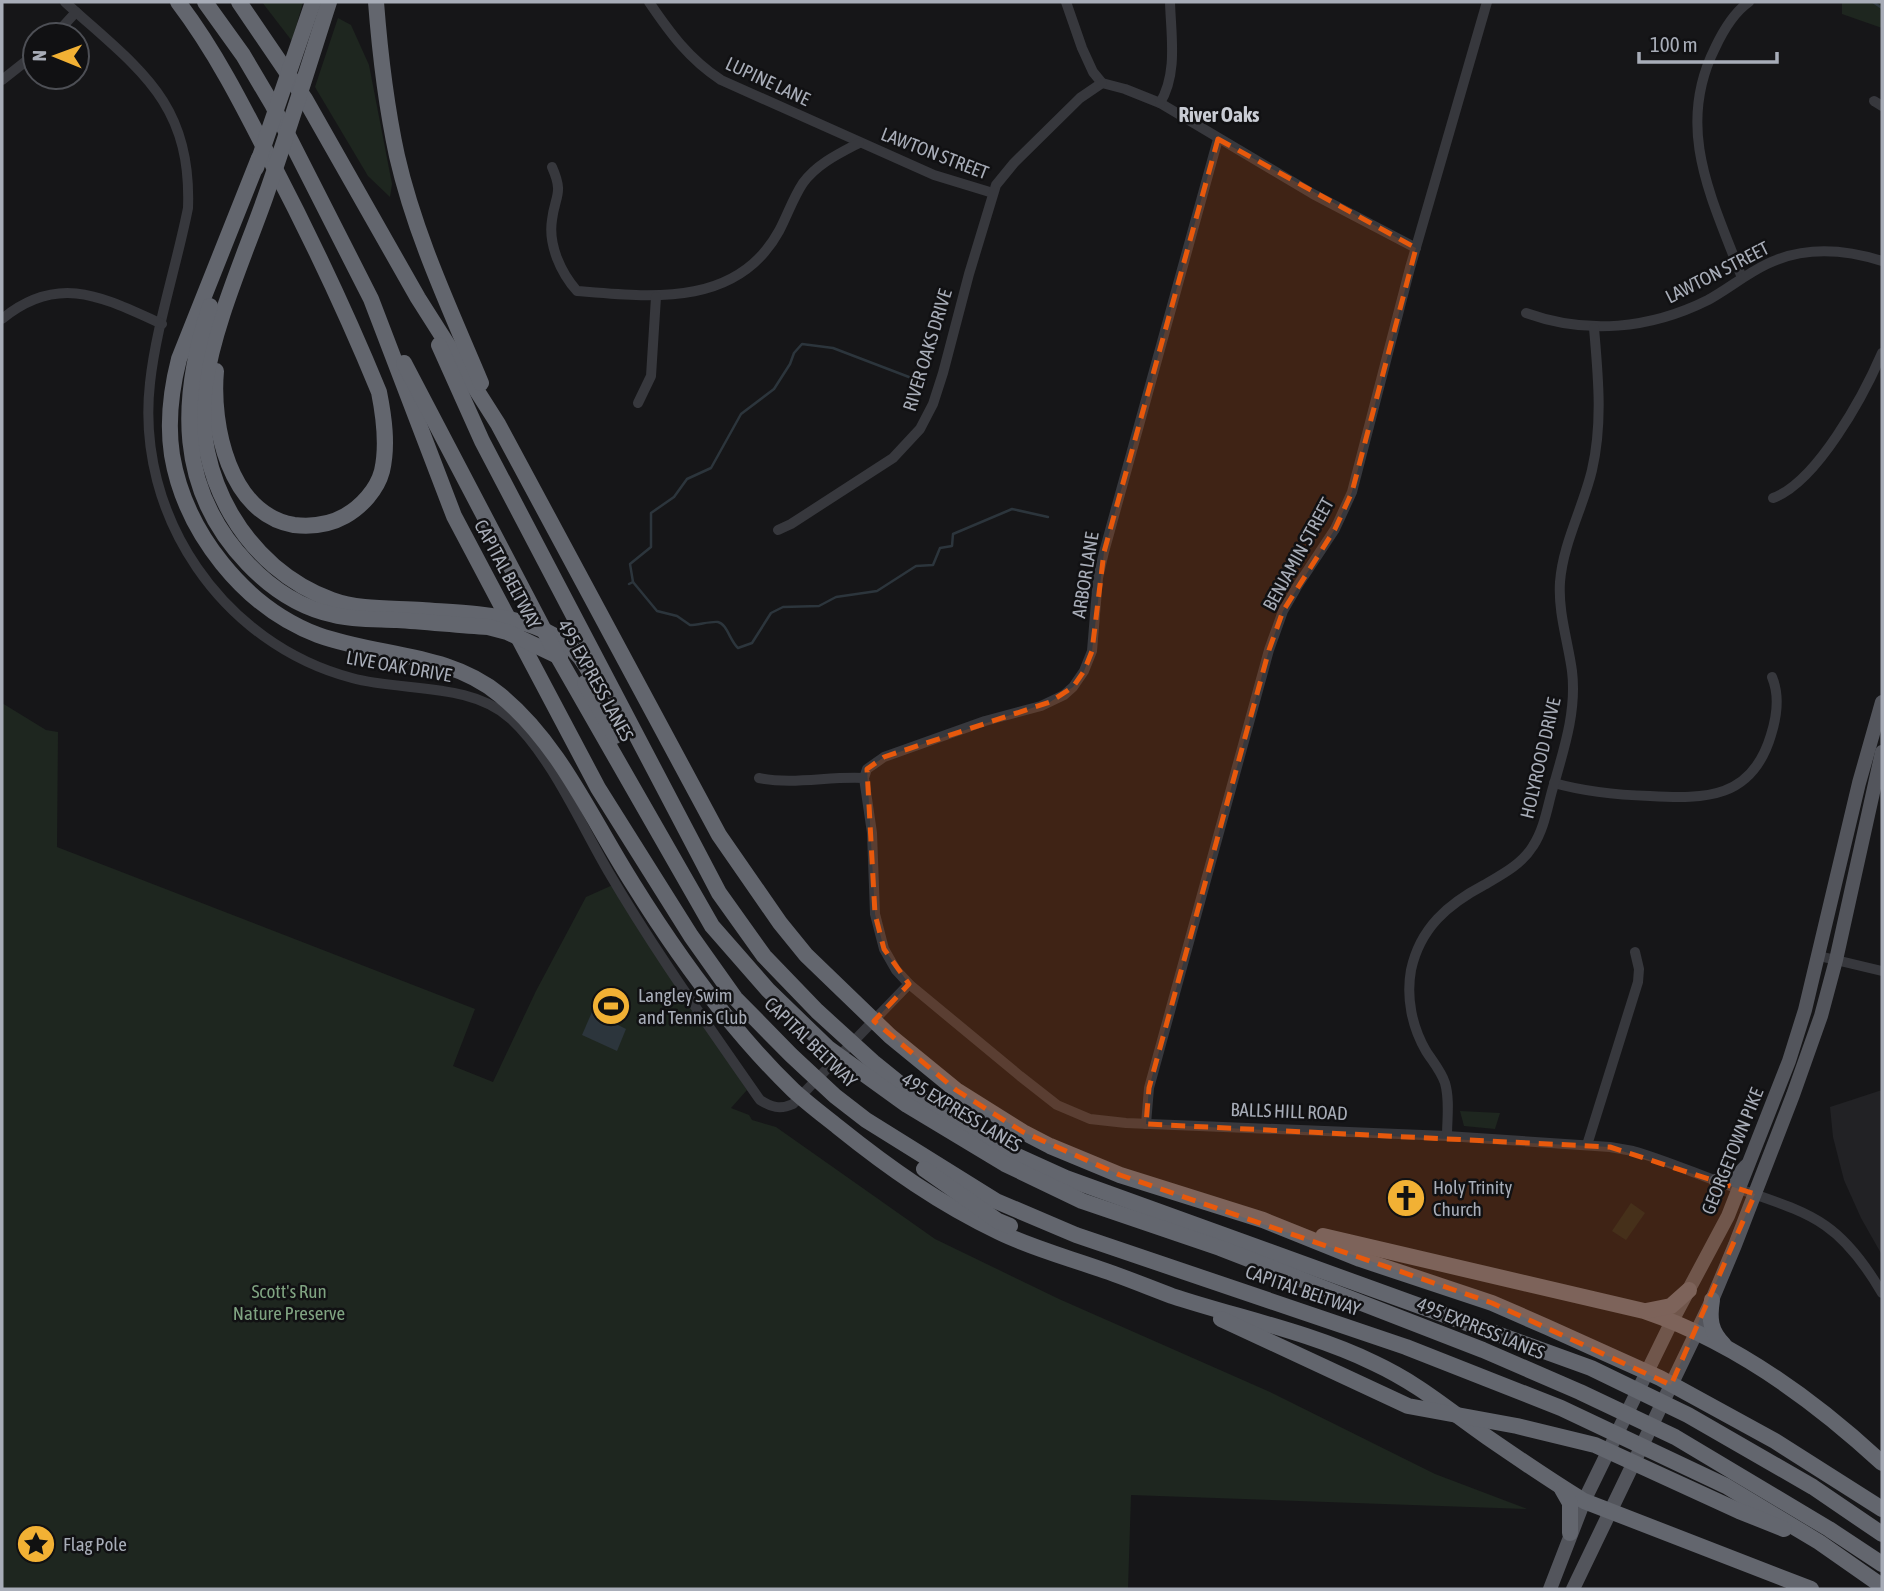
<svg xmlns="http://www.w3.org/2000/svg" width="1884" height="1591" viewBox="0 0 1884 1591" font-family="'Asap Condensed',sans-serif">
	<rect width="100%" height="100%" fill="#161618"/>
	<!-- built -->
	<polygon fill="#222225" points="1882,1090 1882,1255 1861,1218 1844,1180 1833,1137 1830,1107"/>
	<!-- green -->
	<g fill="#1e261f">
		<polygon points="262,2 303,2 292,41"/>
		<polygon points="1842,2 1882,2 1882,28 1842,14"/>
		<polygon points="338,18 351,25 369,65 392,184 390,197 368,176 315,87"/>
		<polygon points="2,703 46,730 58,732 57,847 475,1009 453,1066 493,1082 536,991 586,897 615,884 747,1090 731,1108 749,1115 752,1120 776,1127 935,1239 1059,1299 1270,1392 1435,1474 1527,1509 1131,1495 1128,1589 2,1589"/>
		<polygon points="1460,1111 1500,1113 1495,1129 1464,1126"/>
		<polygon points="1631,1203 1645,1213 1626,1240 1612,1231"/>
	</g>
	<!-- water -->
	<polygon fill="#2c353c" points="592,1012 626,1029 617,1051 582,1035"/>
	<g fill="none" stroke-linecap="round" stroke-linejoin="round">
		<!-- stream -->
		<g stroke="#2c353c" stroke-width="2.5">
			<polyline points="1873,2 1882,8"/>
			<polyline points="633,582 630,564 651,547 651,513 674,497 687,479 711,468 741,414 774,389 790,364 794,353 802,344 833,348 922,382"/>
			<path d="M629 584 633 582 657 611 677 616 690 625C698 625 711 621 718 622 727 624 730 641 738 648L752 643 771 613 783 607 819 606 836 597 877 591 916 566 933 565 940 548 952 546 953 534 1012 509 1048 517"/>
		</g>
		<!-- minor -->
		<g stroke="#37383d" stroke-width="10">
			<path d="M65 2C137 68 192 100 188 208 177 264 156 327 150 383 135 516 223 644 352 678 403 692 471 682 511 719 551 756 580 823 608 871 654 950 708 1025 760 1100 771 1107 780 1110 793 1104L909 984"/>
			<path d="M649 2C670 33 689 59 721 80L934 175 993 193"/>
			<polyline points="1066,2 1082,48 1093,72 1102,83 1125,89 1160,103 1313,194 1416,248"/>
			<polyline points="55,35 76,12"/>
			<polyline points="2,80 35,54"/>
			<polyline points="1874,101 1882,106"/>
			<path d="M1160 103C1178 73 1171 36 1170 2"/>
			<path d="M1218 139 1104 552 1098 578 1092 651 1084 671 1073 687 1064 695 1041 706 985 721 884 757 867 769 864 778 872 833 875 914 884 949 896 970 909 984 1020 1076 1057 1105 1090 1119 1126 1123 1447 1136 1610 1147 1633 1151C1665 1160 1694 1173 1725 1184 1805 1213 1836 1214 1882 1293"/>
			<path d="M552 167C564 194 555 195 552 220 548 245 561 273 577 291 650 297 737 308 779 231 787 216 793 198 803 183 817 164 838 154 859 143"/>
			<path d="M1742 278C1713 200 1674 130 1715 48 1723 31 1733 13 1749 2"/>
			<path d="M1526 313C1587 335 1650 329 1708 300 1728 289 1746 274 1767 264 1804 246 1844 249 1882 261"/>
			<path d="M2 319C59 272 104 298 162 324"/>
			<polyline points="638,403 651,376 656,297"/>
			<path d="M1773 498C1817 482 1864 395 1882 353"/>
			<polyline points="778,530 791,524 893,458 920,429 933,404 943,373 969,274 996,185 1014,163 1080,98 1102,83"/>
			<path d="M759 778C793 785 829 776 864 778"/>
			<path d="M1554 783C1586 792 1617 795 1650 796 1706 799 1752 799 1771 735 1777 716 1780 696 1772 677"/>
			<polyline points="1819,956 1882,971"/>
			<polyline points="1146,1124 1149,1088 1269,650 1283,611 1298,585 1335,529 1352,492 1410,268 1487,2"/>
			<path d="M1447 1136C1447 1119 1450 1100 1445 1083 1441 1071 1433 1062 1426 1051 1412 1027 1406 998 1411 970 1420 928 1448 904 1484 885 1503 874 1522 864 1533 846 1544 829 1547 809 1552 791 1563 752 1577 712 1572 671 1568 641 1558 613 1560 582 1563 543 1583 508 1592 470 1603 423 1598 375 1594 328"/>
			<polyline points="1587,1145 1638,982 1639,969 1635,952"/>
		</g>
		<!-- major -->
		<g stroke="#53555c" stroke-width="14">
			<polyline points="1716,1181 1734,1179 1746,1166"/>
			<polyline points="1550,1589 1584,1501 1672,1321 1728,1216 1789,1061 1805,1010 1859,783 1882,702"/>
			<polyline points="1573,1589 1712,1300 1735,1245 1793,1095 1821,1016 1836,960 1882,752"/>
		</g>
		<!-- highway -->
		<g stroke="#63666e" stroke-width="16">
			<path d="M178 2C216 52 244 108 272 163 311 238 347 314 379 392 384 417 388 445 382 471 377 490 361 507 345 516 329 525 312 527 294 525 229 514 211 425 216 371"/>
			<polyline points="205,2 243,55 272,104 371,299 454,516 598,788 691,936 735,998 791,1055 835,1096 866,1120 996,1201 1076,1235 1406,1347 1561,1408 1726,1486 1819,1542 1882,1586"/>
			<polyline points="239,2 305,99 418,298 498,424 719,835 780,923 806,955 890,1036 956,1090 1023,1132 1050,1146 1120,1175 1263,1220 1360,1259 1492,1303 1547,1327 1660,1378 1775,1441 1882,1509"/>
			<path d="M329 2C308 67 288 133 265 198 244 257 214 324 205 385 192 475 246 569 332 600 359 610 393 608 422 610 473 614 543 613 580 657 587 666 593 679 599 689"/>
			<path d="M376 2C380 54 386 105 397 156 415 235 450 309 481 383"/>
			<path d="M259 158 179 359C171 390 167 422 172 455 185 532 244 607 318 635 379 657 448 652 500 695 560 744 592 820 633 884 679 958 730 1029 793 1090 807 1103 823 1115 838 1127 889 1168 940 1204 999 1232 1032 1248 1066 1257 1100 1269 1124 1277 1148 1287 1172 1296 1239 1318 1310 1332 1374 1363 1419 1384 1447 1409 1487 1437 1519 1459 1551 1481 1584 1501L1811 1589"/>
			<polyline points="256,168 313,2"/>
			<path d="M210 306C179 399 176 489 248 564 271 588 301 608 334 615 354 620 377 619 397 620 427 622 458 625 488 627L507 632 560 657"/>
			<polyline points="439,345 482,441 719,893 764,956 817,1011 873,1062 915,1096 962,1125 1013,1154 1066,1178 1591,1368 1688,1415 1813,1487 1882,1534"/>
			<polyline points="404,363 557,655 712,926 768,990 828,1048 907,1105 1005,1164 1082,1201 1220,1248 1483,1350 1580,1392 1675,1437 1829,1529 1882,1564"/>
			<polyline points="585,683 615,736"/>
			<polyline points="924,1169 998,1221 1010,1226"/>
			<path d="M1323 1236 1644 1311C1732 1341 1814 1400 1882 1463"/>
			<path d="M1712 1300C1709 1319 1710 1331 1724 1345"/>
			<polyline points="1646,1311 1671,1306 1689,1290"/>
			<polyline points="1221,1319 1408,1406 1517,1426 1595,1445 1739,1511 1784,1529"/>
			<polyline points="1562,1489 1570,1503 1570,1533"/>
		</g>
	</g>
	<!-- marked area -->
	<path fill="#e8590c" fill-opacity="0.2" stroke="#e8590c" stroke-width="5" stroke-dasharray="14 9" stroke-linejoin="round" d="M1218 139 1416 248 1352 492 1335 529 1283 611 1269 650 1149 1088 1146 1124 1610 1147 1755 1194 1671 1385 1492 1303 1120 1175 1023 1132 956 1090 874 1021 909 984 884 949 875 914 867 769 884 757 1050 702 1073 687 1084 671 1092 651 1104 552Z"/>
	<!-- icons -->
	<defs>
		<g id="stadium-disc" transform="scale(2.0125)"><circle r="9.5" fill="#f2b134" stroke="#111113"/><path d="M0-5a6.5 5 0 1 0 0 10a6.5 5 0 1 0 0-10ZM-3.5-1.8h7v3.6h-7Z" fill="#111"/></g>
		<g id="church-disc" transform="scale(2.0125)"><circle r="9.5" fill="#f2b134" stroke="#111113"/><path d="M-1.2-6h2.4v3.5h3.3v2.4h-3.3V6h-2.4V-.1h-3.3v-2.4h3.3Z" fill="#111"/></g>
		<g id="sight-disc" transform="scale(2.0125)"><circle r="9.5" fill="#f2b134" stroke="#111113"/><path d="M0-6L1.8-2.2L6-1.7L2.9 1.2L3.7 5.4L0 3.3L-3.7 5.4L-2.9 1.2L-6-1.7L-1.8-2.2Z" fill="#111"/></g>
	</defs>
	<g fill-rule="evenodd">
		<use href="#stadium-disc" x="611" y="1006"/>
		<use href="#church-disc" x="1406" y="1198"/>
		<use href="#sight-disc" x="36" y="1544"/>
	</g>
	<g text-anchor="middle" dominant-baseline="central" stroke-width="5" stroke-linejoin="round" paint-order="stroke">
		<!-- street labels -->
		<g font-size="19" fill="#a8adb8" stroke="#111113">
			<text transform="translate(768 81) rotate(25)">LUPINE LANE</text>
			<text transform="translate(935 153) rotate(21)">LAWTON STREET</text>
			<text transform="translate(1717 272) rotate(-27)">LAWTON STREET</text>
			<text transform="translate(927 350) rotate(-73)">RIVER OAKS DRIVE</text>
			<text transform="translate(1298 554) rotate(-61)">BENJAMIN STREET</text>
			<text transform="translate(508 574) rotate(62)">CAPITAL BELTWAY</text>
			<text transform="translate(1085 575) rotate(-81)">ARBOR LANE</text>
			<text transform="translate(399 666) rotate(10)">LIVE OAK DRIVE</text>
			<text transform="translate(596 680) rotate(61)">495 EXPRESS LANES</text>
			<text transform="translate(1540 758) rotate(-77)">HOLYROOD DRIVE</text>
			<text transform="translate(811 1042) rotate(44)">CAPITAL BELTWAY</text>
			<text transform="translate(1289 1111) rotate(2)">BALLS HILL ROAD</text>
			<text transform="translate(962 1112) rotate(31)">495 EXPRESS LANES</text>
			<text transform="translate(1732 1151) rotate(-68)">GEORGETOWN PIKE</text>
			<text transform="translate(1303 1290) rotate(19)">CAPITAL BELTWAY</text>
			<text transform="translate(1481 1328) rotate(22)">495 EXPRESS LANES</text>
		</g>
		<!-- poi labels -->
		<g font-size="19" fill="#a8adb8" stroke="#111113" text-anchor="start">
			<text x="638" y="995">Langley Swim<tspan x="638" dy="22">and Tennis Club</tspan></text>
			<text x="1433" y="1187">Holy Trinity<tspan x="1433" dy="22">Church</tspan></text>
			<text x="63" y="1544">Flag Pole</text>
		</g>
		<!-- park labels -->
		<g font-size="19" fill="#7fa381" stroke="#111113">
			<text x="289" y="1291">Scott's Run<tspan x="289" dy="22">Nature Preserve</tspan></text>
		</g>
		<!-- neighbourhood labels -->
		<g font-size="21" font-weight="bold" fill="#c9ccd4" stroke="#111113">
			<text x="1219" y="114">River Oaks</text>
		</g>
	</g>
	<!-- border -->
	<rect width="1884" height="1591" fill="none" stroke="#a8adb8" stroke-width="7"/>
	<!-- north arrow -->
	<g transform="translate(56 56) rotate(271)"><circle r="33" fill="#111113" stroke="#4d4f55" stroke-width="2"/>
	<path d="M0-5L12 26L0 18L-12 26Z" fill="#f2b134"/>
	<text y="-10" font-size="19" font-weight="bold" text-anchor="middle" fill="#a8adb8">N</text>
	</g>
	<!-- scale -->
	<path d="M1639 52v10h138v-10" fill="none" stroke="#a8adb8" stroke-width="3.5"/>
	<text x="1650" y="52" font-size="21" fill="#a8adb8" stroke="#111113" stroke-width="5" paint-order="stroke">100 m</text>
</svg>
